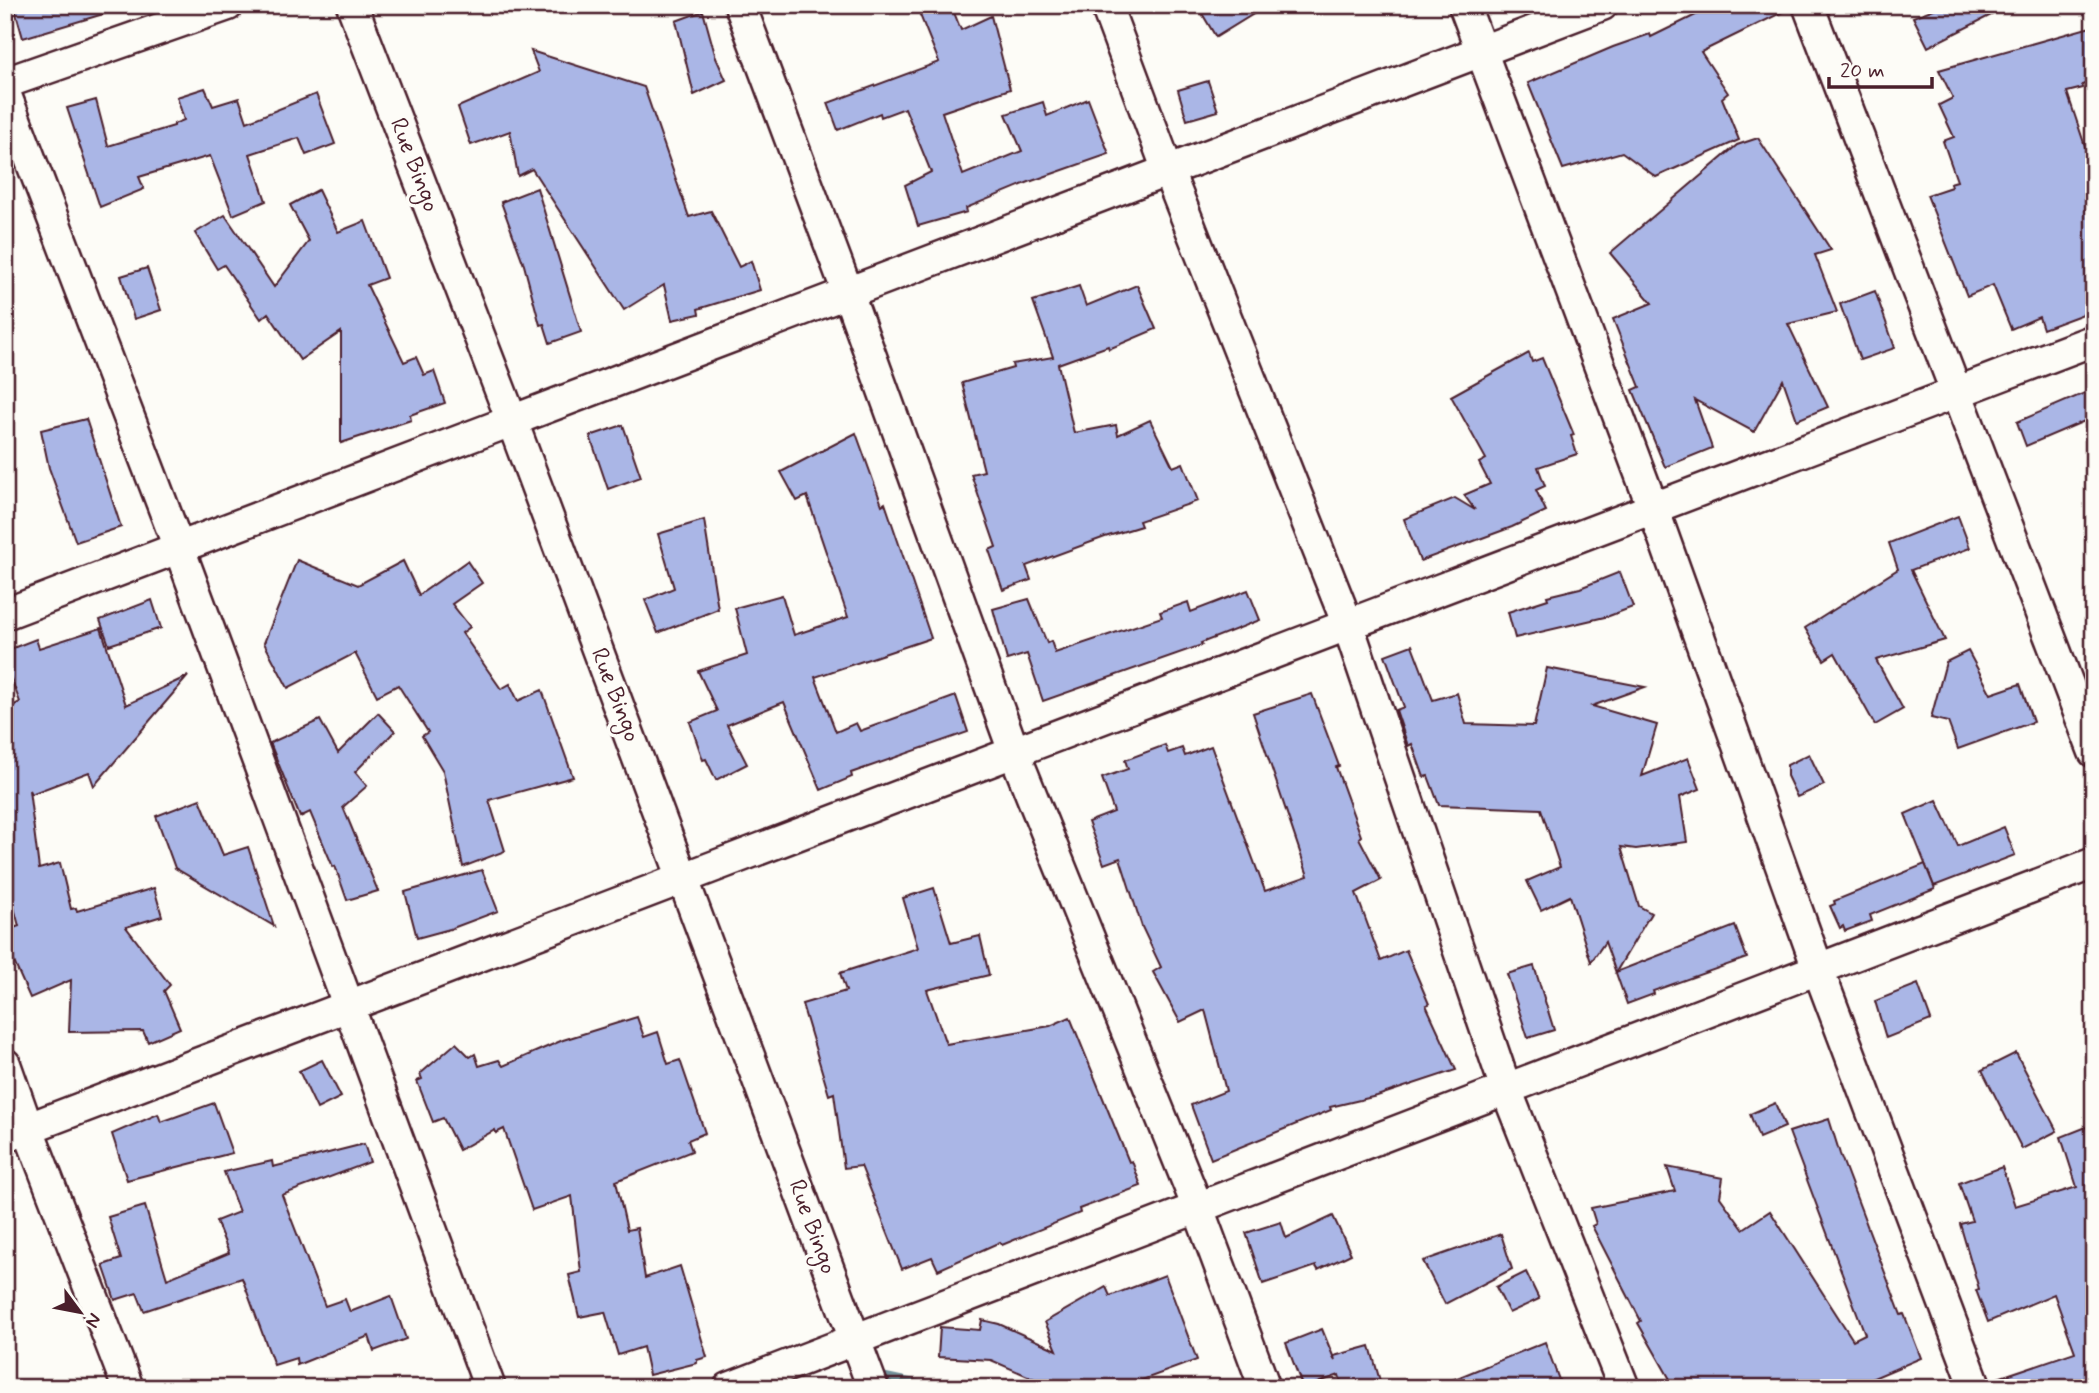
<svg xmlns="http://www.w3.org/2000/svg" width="2099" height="1393" viewBox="0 0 2099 1393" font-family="Mynerve,sans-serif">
	<rect width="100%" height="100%" fill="#fdfcf7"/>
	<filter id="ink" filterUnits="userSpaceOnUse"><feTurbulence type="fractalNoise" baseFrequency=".0143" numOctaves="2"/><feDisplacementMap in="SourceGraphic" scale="14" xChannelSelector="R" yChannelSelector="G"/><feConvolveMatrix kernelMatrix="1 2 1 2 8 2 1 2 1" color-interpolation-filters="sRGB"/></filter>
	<g filter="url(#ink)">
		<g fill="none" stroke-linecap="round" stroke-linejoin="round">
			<!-- stream -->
			<polyline stroke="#72929b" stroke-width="10" points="881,1377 933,1388"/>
		</g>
		<!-- building -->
		<g fill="#aab6e6" stroke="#4a1f2b" stroke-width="2">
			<polygon points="30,5 109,5 110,12 23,38 15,10"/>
			<polygon points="916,5 951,5 961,30 991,16 1010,89 942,112 963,175 1022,151 1006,114 1043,102 1047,116 1088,99 1109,154 1029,182 966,208 967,212 918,226 905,185 931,172 905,108 881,117 880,113 838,130 828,103 939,62"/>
			<polygon points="1197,5 1268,5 1216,37"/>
			<polygon points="1716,5 1791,5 1791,8 1701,52 1728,93 1722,98 1739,140 1656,177 1622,152 1563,169 1528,83 1613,47 1650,34 1651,37"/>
			<polygon points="1944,5 2011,5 1928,47 1913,17"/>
			<polygon points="703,11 716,58 726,80 694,95 676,21"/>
			<polygon points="2094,26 2094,81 2082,85 2083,88 2067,92 2094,173 2094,310 2043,329 2039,317 2011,329 1993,285 1967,296 1927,195 1951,187 1950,183 1957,181 1943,141 1954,137 1939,105 1953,98 1939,70"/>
			<polygon points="531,51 644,87 689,217 711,211 739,267 751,261 760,290 698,309 699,314 672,320 664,285 624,310 532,169 518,176 510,131 471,145 458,107 539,72"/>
			<polygon points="1208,81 1218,111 1187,120 1178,90"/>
			<polygon points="205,88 213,106 239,98 247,122 316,94 335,144 306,155 299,138 250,154 266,201 233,215 210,156 139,177 144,189 100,207 67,108 96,100 108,146 174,126 174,124 184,120 177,97"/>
			<polygon points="1758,138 1831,250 1815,255 1837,312 1788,324 1828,407 1797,420 1783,380 1754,432 1695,400 1712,448 1665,467 1633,390 1640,387 1613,319 1652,303 1610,253 1737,145"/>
			<polygon points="537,188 581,332 550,343 544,324 540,325 524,265 501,202"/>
			<polygon points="318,190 338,232 365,221 386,278 367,285 404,362 416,357 424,375 434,371 445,403 410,415 411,420 341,443 341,332 300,360 268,313 261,319 224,265 217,269 195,233 225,215 274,287 309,241 290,205"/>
			<polygon points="147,268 161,310 134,319 121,276"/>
			<polygon points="1137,285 1156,329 1109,349 1108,346 1058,364 1074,433 1116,425 1118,435 1150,420 1173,467 1183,463 1198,501 1139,521 1141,526 1105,537 1026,566 1031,580 1003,590 989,550 996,547 971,474 984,471 962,383 1013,368 1012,364 1053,357 1033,301 1079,286 1086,306"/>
			<polygon points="1875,291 1895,348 1860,360 1840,304"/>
			<polygon points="1529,353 1532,362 1542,358 1574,435 1571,436 1577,454 1538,467 1545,486 1536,490 1546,511 1512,527 1420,561 1404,519 1455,498 1475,510 1464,495 1490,484 1479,463 1486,459 1451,396"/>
			<polygon points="2094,389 2094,417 2026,446 2017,422"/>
			<polygon points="86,419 121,527 76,542 49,468 41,430"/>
			<polygon points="623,425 641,477 608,489 590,436"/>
			<polygon points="856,433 882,505 885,503 931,638 815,677 836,732 856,723 860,731 956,696 968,732 851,773 852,777 821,790 784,702 727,725 747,764 716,780 706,759 703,760 690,722 717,711 698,671 747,655 735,608 782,595 794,635 848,617 807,496 797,501 781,472"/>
			<polygon points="1958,516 1970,548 1911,570 1945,640 1876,660 1903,709 1875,725 1835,653 1824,660 1805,628 1898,569 1889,543"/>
			<polygon points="704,520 718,609 658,633 645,600 674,588 658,534"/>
			<polygon points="297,560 358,585 403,561 419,595 467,561 482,583 452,604 470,627 462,633 501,689 510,684 518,701 542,690 573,777 489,800 505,851 463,867 443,771 422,736 428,732 398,685 377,696 355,653 288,688 264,643"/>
			<polygon points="1620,572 1633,607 1609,616 1515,638 1508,612 1548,599 1547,596 1580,588"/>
			<polygon points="1248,590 1260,620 1201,643 1202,645 1043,701 1027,654 1007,660 993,609 1029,599 1047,643 1051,641 1055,653 1162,617 1160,612 1188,602 1191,612"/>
			<polygon points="152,600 161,628 109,645 100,620"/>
			<polygon points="101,628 126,705 188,676 94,786 89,772 31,794 29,790 39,869 60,863 71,909 76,908 77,911 154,888 162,916 126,927 170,985 164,991 180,1028 148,1042 143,1031 69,1032 71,980 30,998 14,962 11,963 5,947 5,931 19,926 5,874 5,741 7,740 5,710 20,702 5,663 5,651 36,639 39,648"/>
			<polygon points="1412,645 1433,700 1457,693 1466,724 1534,726 1547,668 1645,687 1592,706 1657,725 1642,776 1688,758 1700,789 1680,797 1687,842 1636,849 1621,847 1639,906 1651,913 1616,972 1735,926 1747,958 1653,991 1654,994 1627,1004 1605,942 1591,962 1570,896 1541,910 1527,881 1560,867 1541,809 1439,805 1428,776 1424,777 1412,744 1408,746 1396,710 1404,707 1385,655"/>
			<polygon points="1968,651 1991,694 2020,684 2033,722 1958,749 1948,722 1931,718 1946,662"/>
			<polygon points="1312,694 1339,766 1336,767 1361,836 1359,838 1381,880 1356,893 1381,961 1406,950 1429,1004 1426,1005 1456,1070 1377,1096 1330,1107 1331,1110 1211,1159 1191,1105 1226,1091 1205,1010 1180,1022 1153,972 1161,967 1142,927 1120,858 1104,864 1088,822 1114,812 1102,778 1128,769 1125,760 1165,745 1168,753 1182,748 1185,756 1211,746 1265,891 1308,876 1253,713"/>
			<polygon points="378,713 395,731 355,772 367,786 343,807 378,891 347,900 335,866 333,867 310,812 300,817 270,743 320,720 338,753"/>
			<polygon points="1809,754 1824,785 1797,797 1787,776 1787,765"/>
			<polygon points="200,799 223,855 248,847 274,926 175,868 156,816"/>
			<polygon points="1937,800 1958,846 2004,827 2015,855 1934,886 1905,814"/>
			<polygon points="1925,864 1935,889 1870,915 1872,921 1845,931 1843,926 1840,928 1830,906 1835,904 1834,901"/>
			<polygon points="482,870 498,911 450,929 417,938 405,892"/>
			<polygon points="934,888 951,943 980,936 989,975 927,990 946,1044 1050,1026 1070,1017 1129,1162 1132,1161 1141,1186 1079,1209 1080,1213 1002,1245 1000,1242 938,1270 932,1257 902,1269 861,1166 844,1168 834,1093 829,1095 802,1004 846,991 840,973 918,948 903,898"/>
			<polygon points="1534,966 1554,1030 1528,1038 1507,974"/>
			<polygon points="1918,984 1931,1020 1886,1038 1875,1001"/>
			<polygon points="637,1017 644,1037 658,1032 668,1064 680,1060 705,1133 688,1140 692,1151 616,1181 627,1230 637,1228 645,1278 680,1266 707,1357 697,1360 697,1363 649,1375 643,1347 618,1355 605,1312 579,1317 569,1275 581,1272 572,1196 532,1210 504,1129 496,1133 495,1130 459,1150 443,1118 433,1122 417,1081 422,1079 420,1074 456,1043 470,1057 475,1054 479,1066 499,1060 503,1066 563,1040"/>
			<polygon points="2016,1053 2057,1131 2022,1149 1982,1070"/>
			<polygon points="322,1060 341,1097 317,1109 299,1071"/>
			<polygon points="214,1103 232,1153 127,1180 112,1134 158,1114 161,1122"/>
			<polygon points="1775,1103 1785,1127 1759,1138 1750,1114"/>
			<polygon points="1829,1119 1840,1154 1901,1315 1904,1314 1921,1358 1850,1388 1675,1388 1638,1323 1641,1321 1592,1226 1596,1224 1591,1208 1675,1191 1667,1167 1723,1178 1720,1197 1743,1229 1770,1211 1853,1340 1865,1334 1789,1132"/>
			<polygon points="2094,1124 2094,1388 1993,1388 1992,1380 2075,1352 2054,1294 1988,1322 1976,1290 1979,1289 1960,1224 1972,1221 1959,1183 2002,1167 2015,1206 2077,1187 2061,1137"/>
			<polygon points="364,1144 370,1162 282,1195 325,1306 345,1299 350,1312 391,1296 406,1339 374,1351 369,1336 297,1365 296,1358 274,1365 242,1278 144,1311 137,1293 115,1300 103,1265 121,1259 108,1217 145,1206 167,1279 229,1253 216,1221 239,1212 224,1172 272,1161 273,1167"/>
			<polygon points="1333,1216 1351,1254 1318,1270 1316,1266 1263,1284 1246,1233 1281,1222 1286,1238"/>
			<polygon points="1501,1234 1512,1269 1445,1304 1423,1261"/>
			<polygon points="1526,1272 1539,1299 1509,1313 1496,1287"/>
			<polygon points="1165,1275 1197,1360 1134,1383 1142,1388 1097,1388 1046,1384 991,1360 938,1357 940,1327 980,1330 982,1320 999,1324 1057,1350 1045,1322 1106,1287 1110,1296"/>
			<polygon points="1322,1329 1335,1361 1334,1356 1370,1346 1382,1388 1343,1388 1339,1375 1303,1388 1286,1343"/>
			<polygon points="1545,1342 1562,1388 1440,1388 1440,1385"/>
		</g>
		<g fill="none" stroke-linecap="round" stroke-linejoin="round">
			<!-- street casing -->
			<g stroke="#4a1f2b" stroke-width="35">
				<g id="street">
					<polyline points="352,5 512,421 873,1388"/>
					<polyline points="740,5 848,293 1014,752 1198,1208 1265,1388"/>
					<polyline points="1106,5 1168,171 1348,625 1506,1089 1624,1388"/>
					<polyline points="1464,5 1653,508 1818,969 1976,1388"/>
					<polyline points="1808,5 2094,752"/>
					<polyline points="5,83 228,5"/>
					<polyline points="5,93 179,548 490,1388"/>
					<polyline points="5,614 1602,5"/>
					<polyline points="5,1064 28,1129 128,1388"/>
					<polyline points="5,1137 2094,340"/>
					<polyline points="729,1388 2094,863"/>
				</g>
			</g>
			<!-- street -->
			<use href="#street" stroke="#fdfcf7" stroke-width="30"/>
		</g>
	</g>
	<g text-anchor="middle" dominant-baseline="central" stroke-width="7" stroke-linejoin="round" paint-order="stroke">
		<!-- street labels -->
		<g font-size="24" fill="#4a1f2b" stroke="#fdfcf7">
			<text transform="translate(414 165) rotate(69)">Rue Bingo</text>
			<text transform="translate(615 695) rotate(69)">Rue Bingo</text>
			<text transform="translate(812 1227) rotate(70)">Rue Bingo</text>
		</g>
	</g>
	<!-- margin -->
	<rect width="2099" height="1393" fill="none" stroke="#fdfcf7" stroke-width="28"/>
	<rect x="14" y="14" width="2071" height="1365" fill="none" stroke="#4a1f2b" stroke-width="2.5" filter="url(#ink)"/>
	<!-- north arrow -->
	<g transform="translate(80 1312) rotate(122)" stroke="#fdfcf7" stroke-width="5" paint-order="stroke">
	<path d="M0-5L12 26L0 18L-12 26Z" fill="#4a1f2b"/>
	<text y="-10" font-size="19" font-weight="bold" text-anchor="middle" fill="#4a1f2b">N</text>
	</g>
	<!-- scale -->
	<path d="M1829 77v10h103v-10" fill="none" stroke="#4a1f2b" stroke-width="3.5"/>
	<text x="1840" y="77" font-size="21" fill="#4a1f2b" stroke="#fdfcf7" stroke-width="5" paint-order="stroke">20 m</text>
</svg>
